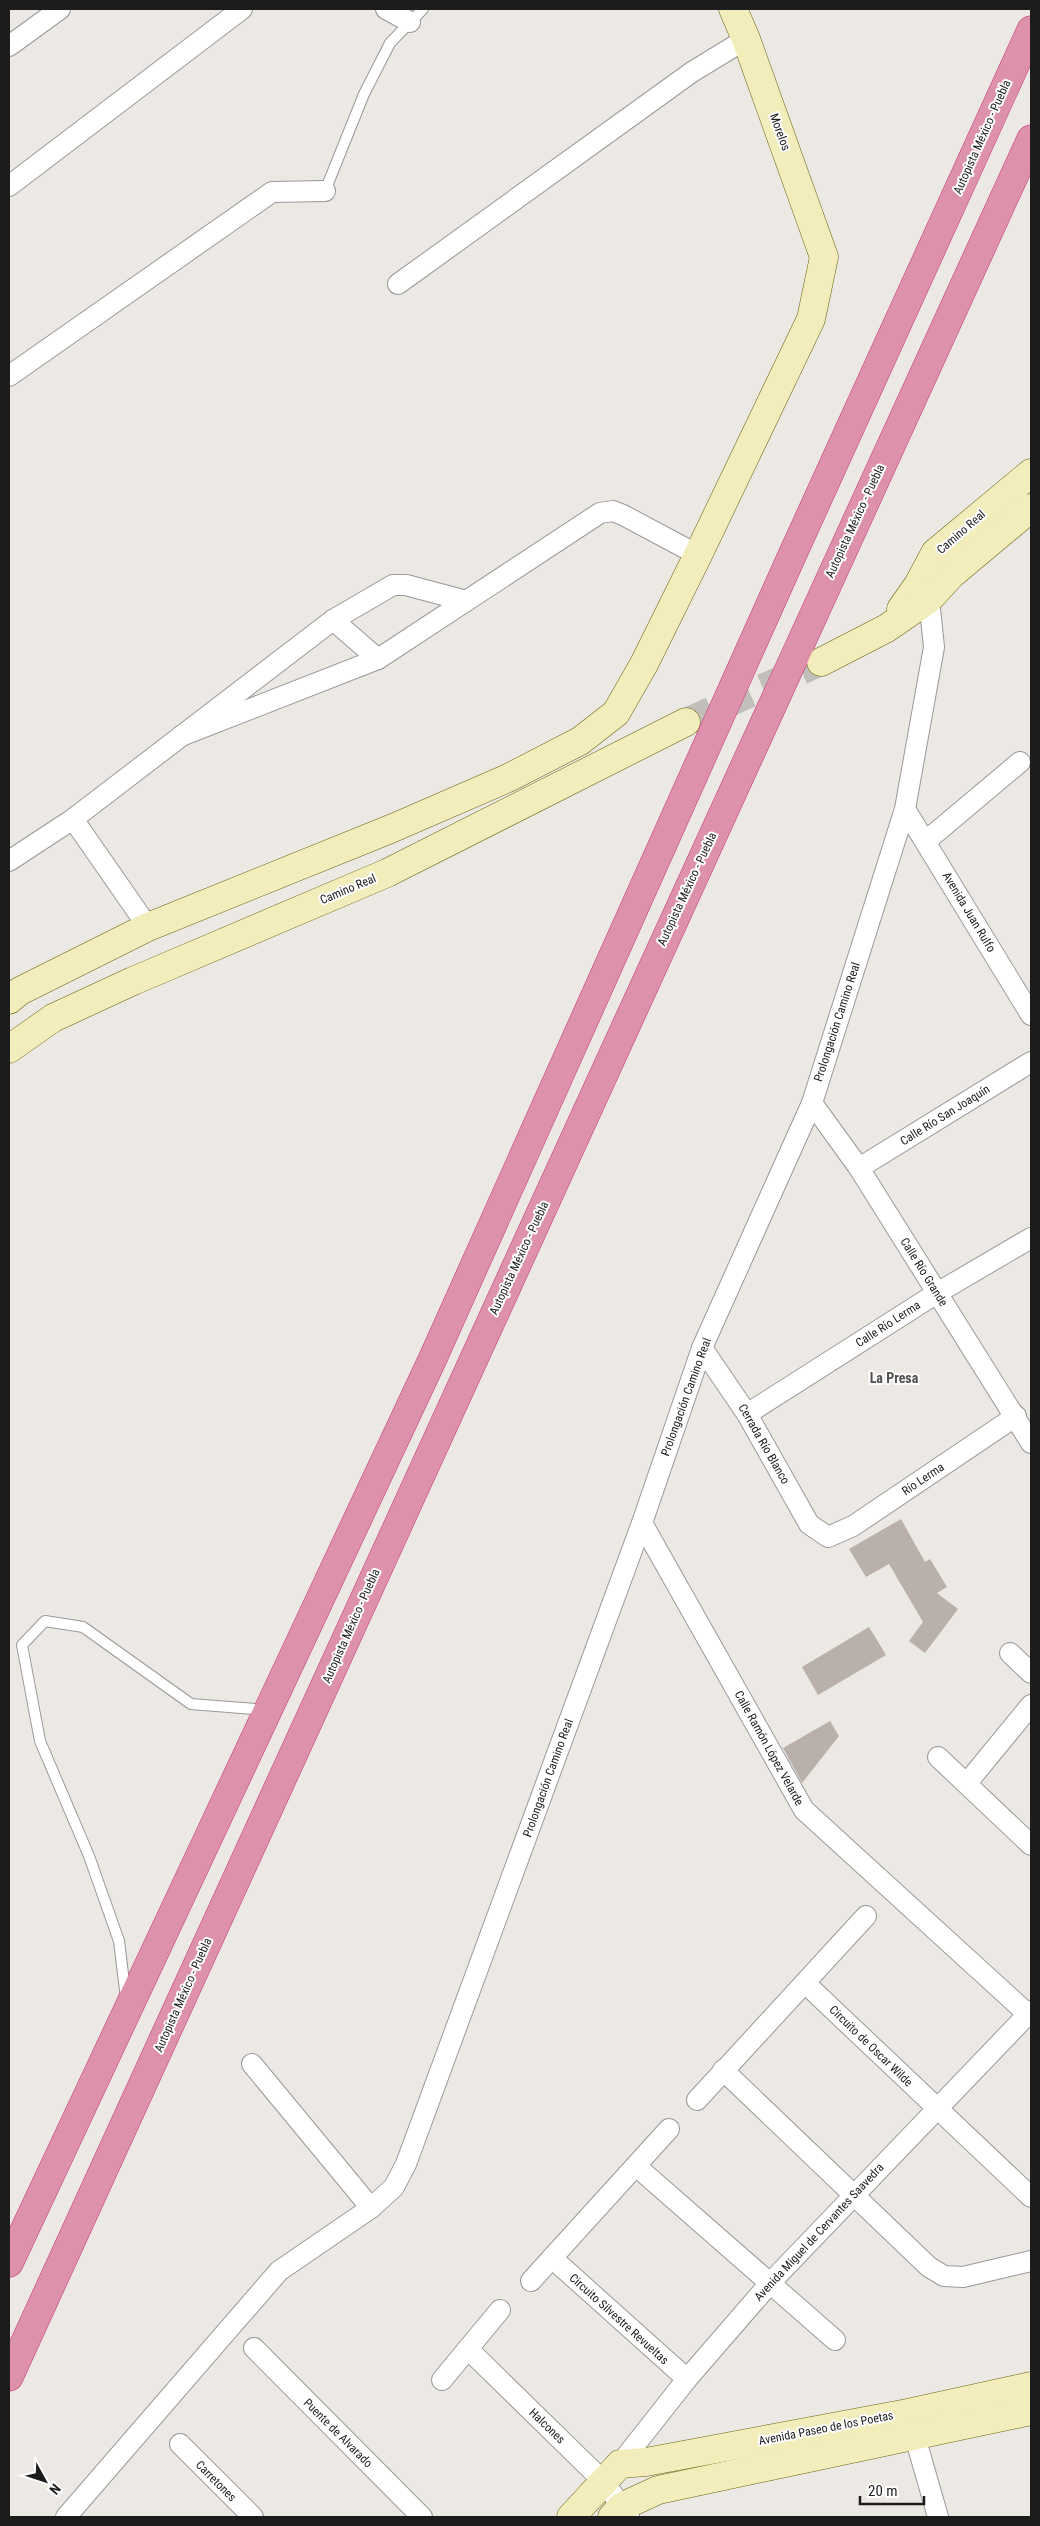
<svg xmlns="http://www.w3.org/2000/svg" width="1040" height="2526" viewBox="0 0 1040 2526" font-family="'Roboto Condensed',sans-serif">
	<rect width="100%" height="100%" fill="#ece8e3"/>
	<!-- building -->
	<g fill="#b9b0ac">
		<polygon points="901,1519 925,1562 930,1559 947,1587 937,1593 958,1609 925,1653 909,1641 923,1622 889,1564 866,1577 849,1549"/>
		<polygon points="869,1627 886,1655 818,1695 802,1667"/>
		<polygon points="830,1721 839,1736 802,1783 783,1748"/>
	</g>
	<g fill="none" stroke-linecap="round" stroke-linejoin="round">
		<!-- secondary-tunnel -->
		<polyline stroke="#c2bfbb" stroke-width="28" stroke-dasharray="28 14" stroke-linecap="butt" points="686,722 821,662"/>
		<!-- lane casing -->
		<g stroke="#999" stroke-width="12">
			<g id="lane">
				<polyline points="325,191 364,94 390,43 423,9"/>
				<polyline points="126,1998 119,1941 89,1856 40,1741 22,1645 45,1621 83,1627 191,1704 267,1710"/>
			</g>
		</g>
		<!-- street casing -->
		<g stroke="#999" stroke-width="22">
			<g id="street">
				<polyline points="386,9 410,22"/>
				<polyline points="9,46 60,9"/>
				<polyline points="9,186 242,9"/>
				<polyline points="398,284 692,72 746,39"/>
				<polyline points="9,376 272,192 325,191"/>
				<polyline points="333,620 378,659"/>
				<polyline points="181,736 378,659 600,513 613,511 623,515 698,555"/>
				<polyline points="905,809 1031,1015"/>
				<polyline points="73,819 148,927"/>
				<polyline points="926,841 1020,762"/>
				<polyline points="9,861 73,819 333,620 393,585 406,585 466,601"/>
				<polyline points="812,1103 859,1168 1031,1443"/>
				<polyline points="859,1168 1031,1062"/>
				<polyline points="702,1348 747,1414 809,1524 828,1537 853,1526 1016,1416"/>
				<polyline points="747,1414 937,1293 1031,1238"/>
				<polyline points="642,1523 804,1810 1031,2017"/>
				<polyline points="1010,1653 1031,1673"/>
				<polyline points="938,1757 1031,1845"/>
				<polyline points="967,1783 1031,1705"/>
				<polyline points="805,1983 1031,2197"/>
				<polyline points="252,2064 371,2208"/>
				<polyline points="723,2070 929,2267 944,2276 963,2277 1031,2261"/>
				<polyline points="697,2100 866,1916"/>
				<polyline points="636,2166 835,2340"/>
				<polyline points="552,2258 687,2379"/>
				<polyline points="531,2281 669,2129"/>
				<polyline points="254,2348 422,2517"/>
				<polyline points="468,2349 603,2481 629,2516"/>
				<polyline points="442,2380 500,2310"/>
				<polyline points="911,2423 938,2517"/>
				<polyline points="180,2444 253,2517"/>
				<polyline points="620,2464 687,2379 771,2282 1031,2011"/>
				<polyline points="66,2517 279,2271 371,2208 394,2187 406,2164 642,1523 702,1348 812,1103 905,809 934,647 929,599 922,590"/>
			</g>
		</g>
		<!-- secondary casing -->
		<g stroke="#67630f" stroke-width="29">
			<g id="secondary">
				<polyline points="901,609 918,585 935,553 1031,473"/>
				<polyline points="821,662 887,628 929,599 952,574 1031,508"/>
				<polyline points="9,1000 20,991 148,927 393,828 508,778 580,741 616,713 644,664 698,555 811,319 824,257 746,39 733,9"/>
				<polyline points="9,1049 53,1018 133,981 387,873 686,722"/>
				<polyline points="571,2517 620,2464 646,2462 908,2413 1031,2386"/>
				<polyline points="612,2517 621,2507 658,2490 1031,2411"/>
			</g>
		</g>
		<!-- highway casing -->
		<g stroke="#c5357b" stroke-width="29">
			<g id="highway">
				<polyline points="9,2263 433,1358 790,560 1031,30"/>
				<polyline points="9,2377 1031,139"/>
			</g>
		</g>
		<!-- lane -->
		<use href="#lane" stroke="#fff" stroke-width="10"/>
		<!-- street -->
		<use href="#street" stroke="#fff" stroke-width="20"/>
		<!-- secondary -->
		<use href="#secondary" stroke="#f2edbb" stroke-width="28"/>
		<!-- highway -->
		<use href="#highway" stroke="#dd91aa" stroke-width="28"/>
	</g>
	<g text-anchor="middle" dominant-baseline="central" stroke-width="4" stroke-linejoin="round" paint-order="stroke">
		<!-- street labels -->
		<g font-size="12" fill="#1c1c1c" stroke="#fff">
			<text transform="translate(780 132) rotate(70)">Morelos</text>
			<text transform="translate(982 137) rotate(-66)">Autopista México - Puebla</text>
			<text transform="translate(855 521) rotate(-65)">Autopista México - Puebla</text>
			<text transform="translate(961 532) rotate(-41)">Camino Real</text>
			<text transform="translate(348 889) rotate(-23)">Camino Real</text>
			<text transform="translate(687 889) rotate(-65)">Autopista México - Puebla</text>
			<text transform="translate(969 912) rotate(59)">Avenida Juan Rulfo</text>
			<text transform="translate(837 1022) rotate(-72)">Prolongación Camino Real</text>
			<text transform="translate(945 1115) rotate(-32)">Calle Río San Joaquín</text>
			<text transform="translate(519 1258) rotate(-65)">Autopista México - Puebla</text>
			<text transform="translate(924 1272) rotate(58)">Calle Río Grande</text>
			<text transform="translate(888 1324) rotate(-33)">Calle Río Lerma</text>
			<text transform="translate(686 1397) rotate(-70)">Prolongación Camino Real</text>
			<text transform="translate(764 1444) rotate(60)">Cerrada Río Blanco</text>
			<text transform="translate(923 1479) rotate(-34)">Río Lerma</text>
			<text transform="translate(351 1626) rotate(-66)">Autopista México - Puebla</text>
			<text transform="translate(769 1748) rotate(61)">Calle Ramón López Velarde</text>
			<text transform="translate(548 1778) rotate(-70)">Prolongación Camino Real</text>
			<text transform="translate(183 1995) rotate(-66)">Autopista México - Puebla</text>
			<text transform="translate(871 2046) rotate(44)">Circuito de Oscar Wilde</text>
			<text transform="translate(819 2232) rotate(-47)">Avenida Miguel de Cervantes Saavedra</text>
			<text transform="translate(619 2319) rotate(42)">Circuito Silvestre Revueltas</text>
			<text transform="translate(547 2426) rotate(44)">Halcones</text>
			<text transform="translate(826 2428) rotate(-11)">Avenida Paseo de los Poetas</text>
			<text transform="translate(338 2433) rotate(45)">Puente de Alvarado</text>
			<text transform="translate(216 2481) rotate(45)">Carretones</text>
		</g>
		<!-- neighbourhood labels -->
		<g font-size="14" font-weight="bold" fill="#4f4f4f" stroke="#fff">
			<text x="894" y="1378">La Presa</text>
		</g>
	</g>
	<!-- border -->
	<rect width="1040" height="2526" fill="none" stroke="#1c1c1c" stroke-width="20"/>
	<!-- north arrow -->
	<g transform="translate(45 2481) rotate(130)" stroke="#ffffff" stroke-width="4" paint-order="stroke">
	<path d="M0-4L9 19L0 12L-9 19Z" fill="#1c1c1c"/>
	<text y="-8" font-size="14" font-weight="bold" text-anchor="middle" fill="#1c1c1c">N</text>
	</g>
	<!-- scale -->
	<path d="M860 2496v8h64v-8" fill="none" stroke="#1c1c1c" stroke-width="2.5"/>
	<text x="868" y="2496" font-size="15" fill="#1c1c1c" stroke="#ffffff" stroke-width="4" paint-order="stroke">20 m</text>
</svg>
